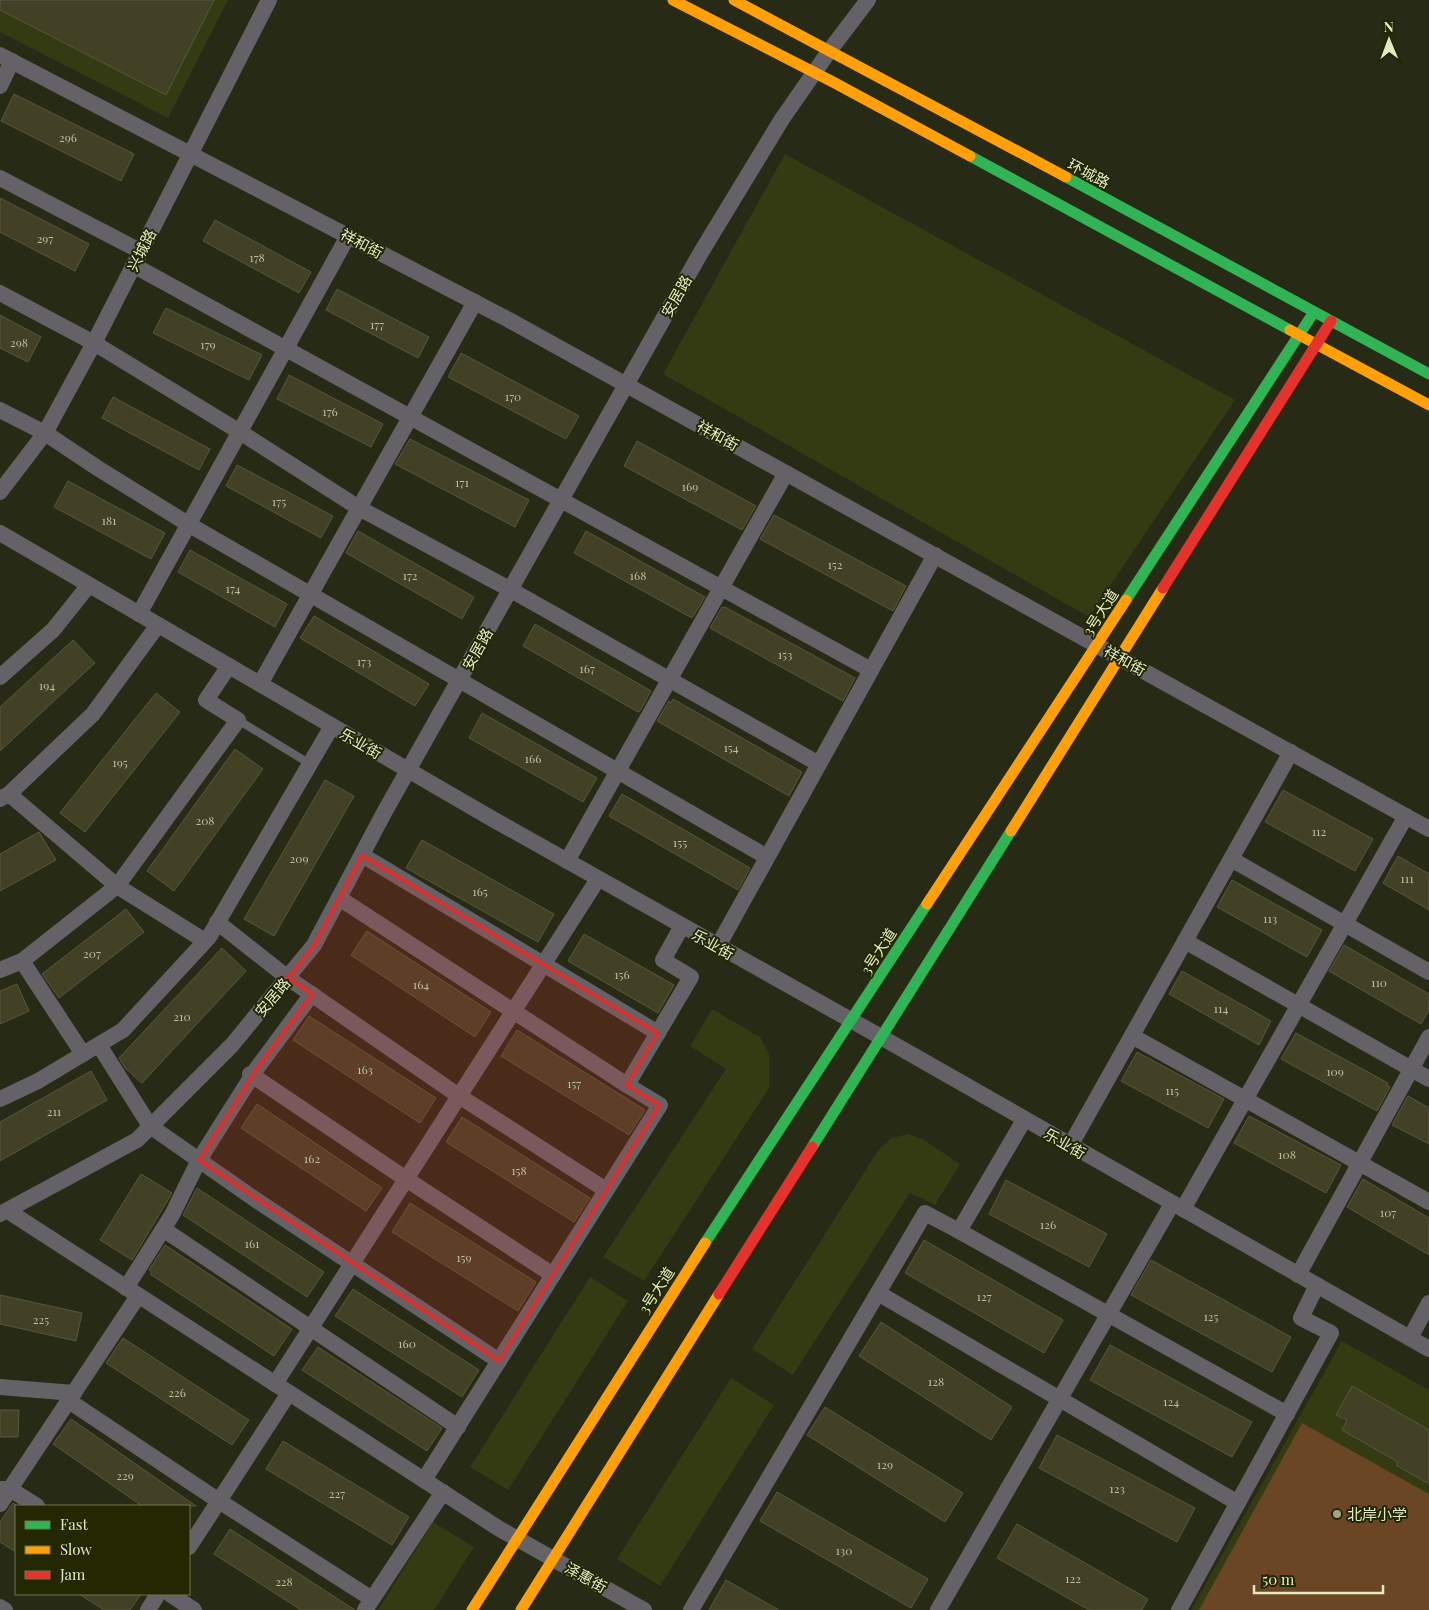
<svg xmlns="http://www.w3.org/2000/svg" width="1429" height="1610" viewBox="0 0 1429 1610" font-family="'Playfair Display','Noto Sans SC',serif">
	<rect width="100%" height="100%" fill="#272a15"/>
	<!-- built -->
	<g fill="#343a12">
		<polygon points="0,0 228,0 168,118 0,32"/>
		<polygon points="785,154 1235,400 1089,617 663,374"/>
		<polygon points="712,1009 760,1037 769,1054 769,1088 644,1281 603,1257 726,1069 690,1046"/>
		<polygon points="908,1134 924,1140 960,1164 935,1205 910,1193 793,1375 752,1349 879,1149 892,1138"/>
		<polygon points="590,1277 628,1301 508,1490 470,1467"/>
		<polygon points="1342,1341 1429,1390 1429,1610 1191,1610"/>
		<polygon points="731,1378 774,1405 660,1586 617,1559"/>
		<polygon points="433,1522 474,1547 434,1610 378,1610"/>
	</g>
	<!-- green -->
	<polygon fill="#6b4625" points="1302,1423 1429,1494 1429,1610 1199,1610"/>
	<!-- building -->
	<g fill="#424126" stroke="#58573f">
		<polygon points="0,0 214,0 166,95 0,10"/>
		<polygon points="14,94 134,154 121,181 1,121"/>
		<polygon points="0,198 89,244 75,271 0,232"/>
		<polygon points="215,220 311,272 299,293 203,241"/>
		<polygon points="337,289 429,337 418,358 326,310"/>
		<polygon points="166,308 262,355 249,380 153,333"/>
		<polygon points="0,315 41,337 28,362 0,348"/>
		<polygon points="461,353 579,416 566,439 448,377"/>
		<polygon points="289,375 383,424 371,447 277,399"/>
		<polygon points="113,397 210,449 199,470 102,418"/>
		<polygon points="410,439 529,500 515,527 395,464"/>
		<polygon points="637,441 756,506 742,530 624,466"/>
		<polygon points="237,465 333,516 321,538 226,486"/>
		<polygon points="68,481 165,533 151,559 54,507"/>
		<polygon points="774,515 906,586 893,611 760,539"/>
		<polygon points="358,531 474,597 462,619 346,553"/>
		<polygon points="586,531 705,597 692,618 574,553"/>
		<polygon points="190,550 287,604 275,627 178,572"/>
		<polygon points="722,607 725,608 725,607 855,678 843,701 710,628"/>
		<polygon points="314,616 429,684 415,706 300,638"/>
		<polygon points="535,624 651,691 640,711 638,712 523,646"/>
		<polygon points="73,640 95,663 0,751 0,707"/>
		<polygon points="156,693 180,712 85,832 60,813"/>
		<polygon points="673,699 802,772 789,796 657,721 669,701 671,703"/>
		<polygon points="482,713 597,778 583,802 469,738"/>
		<polygon points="235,749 263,769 174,891 147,871"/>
		<polygon points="325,780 354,796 274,936 244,919"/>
		<polygon points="1283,790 1373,839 1355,871 1265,822"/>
		<polygon points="622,794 750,868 738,890 609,816"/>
		<polygon points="39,832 56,860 0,891 0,854"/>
		<polygon points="422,840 554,914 538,942 406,868"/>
		<polygon points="1398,856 1429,874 1429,910 1383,883"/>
		<polygon points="1232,880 1322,930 1307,957 1217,907"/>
		<polygon points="126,909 144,932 59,998 42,974"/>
		<polygon points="367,931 491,1012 475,1037 351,955"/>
		<polygon points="584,934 674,985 658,1013 568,961"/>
		<polygon points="1344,945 1429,994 1429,1010 1421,1024 1329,971"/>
		<polygon points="222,948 246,971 142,1083 125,1068 119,1058"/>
		<polygon points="1182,971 1271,1021 1259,1045 1169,994"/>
		<polygon points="17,984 29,1011 0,1024 0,991"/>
		<polygon points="309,1016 436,1098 420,1123 293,1040"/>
		<polygon points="517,1030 645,1110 629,1135 501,1056"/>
		<polygon points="1296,1033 1388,1083 1387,1086 1390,1087 1377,1111 1281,1059"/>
		<polygon points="1137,1052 1224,1099 1208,1128 1121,1081"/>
		<polygon points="91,1071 107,1100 0,1161 0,1122"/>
		<polygon points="1408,1096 1429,1108 1429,1144 1392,1125"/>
		<polygon points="257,1104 382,1188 366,1211 241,1128"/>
		<polygon points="1249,1116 1341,1165 1326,1193 1234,1143"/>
		<polygon points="462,1117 590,1198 574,1222 446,1142"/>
		<polygon points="141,1174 172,1193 132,1260 100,1240"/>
		<polygon points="1363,1179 1429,1218 1429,1255 1347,1207"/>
		<polygon points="1006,1180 1107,1234 1089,1267 989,1214"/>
		<polygon points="197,1188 324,1272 307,1297 183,1215"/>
		<polygon points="410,1203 536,1282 518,1311 392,1232"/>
		<polygon points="924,1240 1063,1320 1044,1353 905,1273"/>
		<polygon points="165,1245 292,1329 274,1356 150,1274 152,1272 149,1270"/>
		<polygon points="1151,1260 1291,1337 1272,1372 1131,1295"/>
		<polygon points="353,1289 479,1370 462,1397 335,1316"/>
		<polygon points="0,1295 82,1313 76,1341 0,1324"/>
		<polygon points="881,1322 1012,1407 991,1440 859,1356"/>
		<polygon points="123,1338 249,1420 232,1445 106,1363"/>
		<polygon points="1110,1345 1252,1422 1232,1457 1090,1380"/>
		<polygon points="318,1347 442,1428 427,1451 302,1370"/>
		<polygon points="1352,1386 1429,1430 1429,1484 1396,1465 1398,1462 1342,1430 1347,1420 1336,1415"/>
		<polygon points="825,1407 963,1493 945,1522 807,1435"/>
		<polygon points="0,1410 19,1410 18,1437 0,1437"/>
		<polygon points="71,1419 196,1506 142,1506 53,1444"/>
		<polygon points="1057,1435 1195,1508 1177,1542 1039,1468"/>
		<polygon points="283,1441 409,1517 392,1545 266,1469"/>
		<polygon points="777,1492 928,1579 911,1608 760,1521"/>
		<polygon points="13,1503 16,1505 16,1552 0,1542 0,1522"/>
		<polygon points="1017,1524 1148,1599 1142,1610 1089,1610 997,1558"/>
		<polygon points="230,1529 355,1610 301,1610 214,1554"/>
		<polygon points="726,1580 779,1610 709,1610"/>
		<polygon points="79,1594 141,1594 130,1610 104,1610"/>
	</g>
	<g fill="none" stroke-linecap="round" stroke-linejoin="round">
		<!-- lane -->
		<polyline stroke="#646267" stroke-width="8" points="238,720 310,764"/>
		<!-- street -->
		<g stroke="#646267" stroke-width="16">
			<polyline points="0,55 509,320 1429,829"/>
			<polyline points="0,86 12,61"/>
			<polyline points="0,178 140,251"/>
			<polyline points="133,265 871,670"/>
			<polyline points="0,293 94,343 240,432 359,508 511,590 819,764"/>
			<polyline points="0,410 45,433 99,469 188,524 767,857"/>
			<polyline points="0,492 45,433 94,343 269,0"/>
			<polyline points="0,533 489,817 881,1037 1429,1349"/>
			<polyline points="139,614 348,236"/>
			<polyline points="0,677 53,630 89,585"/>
			<polyline points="260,684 475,302"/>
			<polyline points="9,794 117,886 205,941"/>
			<polyline points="0,799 9,794 93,714 158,625"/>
			<polyline points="362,855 658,1033"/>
			<polyline points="1231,859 1429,972"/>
			<polyline points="567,861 786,473"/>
			<polyline points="339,898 627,1085"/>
			<polyline points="217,922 288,978 459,1096 606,1190"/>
			<polyline points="1185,941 1429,1079"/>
			<polyline points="718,946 935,555"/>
			<polyline points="22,961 83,1054"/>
			<polyline points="0,970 22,961 117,886 238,720 206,700 229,666"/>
			<polyline points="1132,1036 1429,1202"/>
			<polyline points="99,1045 150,1126 256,1200 499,1361"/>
			<polyline points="250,1074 406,1179 553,1275"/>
			<polyline points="0,1099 38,1081 123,1030 209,937 332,726"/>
			<polyline points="1070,1146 1291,752"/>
			<polyline points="1183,1209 1406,816"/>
			<polyline points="8,1211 498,1528 644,1610"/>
			<polyline points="0,1214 137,1140 232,1045 314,945 385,811 700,254 782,119 830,50 868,0"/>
			<polyline points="163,1229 458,1427"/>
			<polyline points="959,1231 1287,1414"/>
			<polyline points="1298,1275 1429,1037"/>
			<polyline points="126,1288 172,1215 199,1160 257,1068 312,994"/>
			<polyline points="878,1293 1238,1503"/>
			<polyline points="1410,1338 1429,1303"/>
			<polyline points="275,1384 598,879"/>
			<polyline points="0,1387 74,1393"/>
			<polyline points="69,1401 219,1501 372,1599"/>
			<polyline points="424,1480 660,1105 627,1085 691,977 663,960 682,926"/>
			<polyline points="0,1489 10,1489 37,1506"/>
			<polyline points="0,1504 138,1296"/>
			<polyline points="189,1547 289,1393"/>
			<polyline points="170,1594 194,1610"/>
			<polyline points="0,1607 5,1610"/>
			<polyline points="148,1610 158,1594"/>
			<polyline points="365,1610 443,1492"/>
			<polyline points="691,1610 925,1213 959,1231 1024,1120"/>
			<polyline points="938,1610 1172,1204"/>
			<polyline points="1179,1610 1331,1333 1301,1318 1317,1285"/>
		</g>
		<!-- fast -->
		<g stroke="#30b455" stroke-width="11">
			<polyline points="970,156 1290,330"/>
			<polyline points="1066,177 1429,374"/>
			<polyline points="1126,600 1314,312"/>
			<polyline points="812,1147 1011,831"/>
			<polyline points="705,1243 927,904"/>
		</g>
		<!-- slow -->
		<g stroke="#ff9f0a" stroke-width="11">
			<polyline points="673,0 833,82 970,156"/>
			<polyline points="734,0 1066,177"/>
			<polyline points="1290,330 1429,405"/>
			<polyline points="1011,831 1163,588"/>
			<polyline points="927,904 1126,600"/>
			<polyline points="472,1610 705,1243"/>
			<polyline points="521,1610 719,1294"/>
		</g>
		<!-- jam -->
		<g stroke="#e5322d" stroke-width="11">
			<polyline points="1163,588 1331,321"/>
			<polyline points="719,1294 812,1147"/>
		</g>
	</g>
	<!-- marked area -->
	<path fill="#d73230" fill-opacity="0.2" stroke="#d73230" stroke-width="4" stroke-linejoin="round" d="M362 855 658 1033 627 1085 660 1105 499 1361 199 1160 257 1068 312 994 288 978 314 945Z"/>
	<!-- markers -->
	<circle fill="#a1a688" stroke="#232803" stroke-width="2" cx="1337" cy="1514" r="5"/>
	<g text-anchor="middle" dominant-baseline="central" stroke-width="4" stroke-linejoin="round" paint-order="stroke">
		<!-- number labels -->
		<g font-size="12" fill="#babf9e">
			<text x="68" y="137">296</text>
			<text x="45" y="238">297</text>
			<text x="257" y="257">178</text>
			<text x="377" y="324">177</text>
			<text x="19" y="342">298</text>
			<text x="208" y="344">179</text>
			<text x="513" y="396">170</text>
			<text x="330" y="411">176</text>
			<text x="462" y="482">171</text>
			<text x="690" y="486">169</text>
			<text x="279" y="501">175</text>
			<text x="109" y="520">181</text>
			<text x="835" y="564">152</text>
			<text x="410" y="575">172</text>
			<text x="638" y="575">168</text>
			<text x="233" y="588">174</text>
			<text x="785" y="654">153</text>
			<text x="364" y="661">173</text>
			<text x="587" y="668">167</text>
			<text x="47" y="685">194</text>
			<text x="731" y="747">154</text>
			<text x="533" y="758">166</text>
			<text x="120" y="762">195</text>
			<text x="205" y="820">208</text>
			<text x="1319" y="831">112</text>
			<text x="680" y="842">155</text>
			<text x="299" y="858">209</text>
			<text x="1407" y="878">111</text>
			<text x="480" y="891">165</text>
			<text x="1270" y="918">113</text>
			<text x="92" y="953">207</text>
			<text x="622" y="974">156</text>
			<text x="1379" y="982">110</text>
			<text x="421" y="984">164</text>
			<text x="1221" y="1008">114</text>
			<text x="182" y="1016">210</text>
			<text x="365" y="1069">163</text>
			<text x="1335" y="1071">109</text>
			<text x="574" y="1083">157</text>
			<text x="1172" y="1090">115</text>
			<text x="54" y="1111">211</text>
			<text x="1287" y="1154">108</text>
			<text x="312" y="1158">162</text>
			<text x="519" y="1170">158</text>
			<text x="1388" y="1212">107</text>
			<text x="1048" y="1224">126</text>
			<text x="252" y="1243">161</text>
			<text x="464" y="1257">159</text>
			<text x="984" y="1296">127</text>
			<text x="1211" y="1316">125</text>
			<text x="41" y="1319">225</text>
			<text x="407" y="1343">160</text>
			<text x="936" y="1381">128</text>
			<text x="177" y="1392">226</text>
			<text x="1171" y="1401">124</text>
			<text x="885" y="1464">129</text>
			<text x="125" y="1475">229</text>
			<text x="1117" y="1488">123</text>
			<text x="337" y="1493">227</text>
			<text x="844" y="1550">130</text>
			<text x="1073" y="1578">122</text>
			<text x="284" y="1581">228</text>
		</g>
		<!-- street labels -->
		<g font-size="15" fill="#e2e9c6" stroke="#232803">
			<text transform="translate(1089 173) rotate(28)">环城路</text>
			<text transform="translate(362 243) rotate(28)">祥和街</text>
			<text transform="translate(141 250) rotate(-63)">兴城路</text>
			<text transform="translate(676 296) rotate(-61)">安居路</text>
			<text transform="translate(718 435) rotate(29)">祥和街</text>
			<text transform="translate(1100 612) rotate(-57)">3号大道</text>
			<text transform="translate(477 649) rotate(-61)">安居路</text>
			<text transform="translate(1125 660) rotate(29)">祥和街</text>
			<text transform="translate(361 743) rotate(30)">乐业街</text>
			<text transform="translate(713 944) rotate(29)">乐业街</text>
			<text transform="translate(878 951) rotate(-57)">3号大道</text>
			<text transform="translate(272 997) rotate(-50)">安居路</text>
			<text transform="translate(1065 1143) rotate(30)">乐业街</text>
			<text transform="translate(656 1290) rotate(-57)">3号大道</text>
			<text transform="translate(586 1577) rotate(29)">泽惠街</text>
		</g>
		<!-- poi labels -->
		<g font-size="15" fill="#e2e9c6" stroke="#232803" text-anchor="start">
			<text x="1347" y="1514">北岸小学</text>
		</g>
	</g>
	<!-- legend -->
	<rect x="15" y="1505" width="175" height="90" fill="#232803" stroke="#6f7551"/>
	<rect x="25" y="1521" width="25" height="8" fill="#30b455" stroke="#6f7551"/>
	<text x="60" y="1530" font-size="15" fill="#e2e9c6">Fast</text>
	<rect x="25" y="1546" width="25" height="8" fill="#ff9f0a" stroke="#6f7551"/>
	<text x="60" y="1555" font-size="15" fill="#e2e9c6">Slow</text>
	<rect x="25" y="1571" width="25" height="8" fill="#e5322d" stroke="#6f7551"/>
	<text x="60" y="1580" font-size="15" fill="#e2e9c6">Jam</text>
	<!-- north arrow -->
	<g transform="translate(1389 40) rotate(359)" stroke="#232803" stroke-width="4" paint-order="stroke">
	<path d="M0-4L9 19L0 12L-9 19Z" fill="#e2e9c6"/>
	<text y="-8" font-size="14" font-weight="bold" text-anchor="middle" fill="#e2e9c6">N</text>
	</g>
	<!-- scale -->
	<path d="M1254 1585v8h129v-8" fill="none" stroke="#e2e9c6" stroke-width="2.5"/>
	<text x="1262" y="1585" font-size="15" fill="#e2e9c6" stroke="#232803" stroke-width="4" paint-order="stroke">50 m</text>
</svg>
